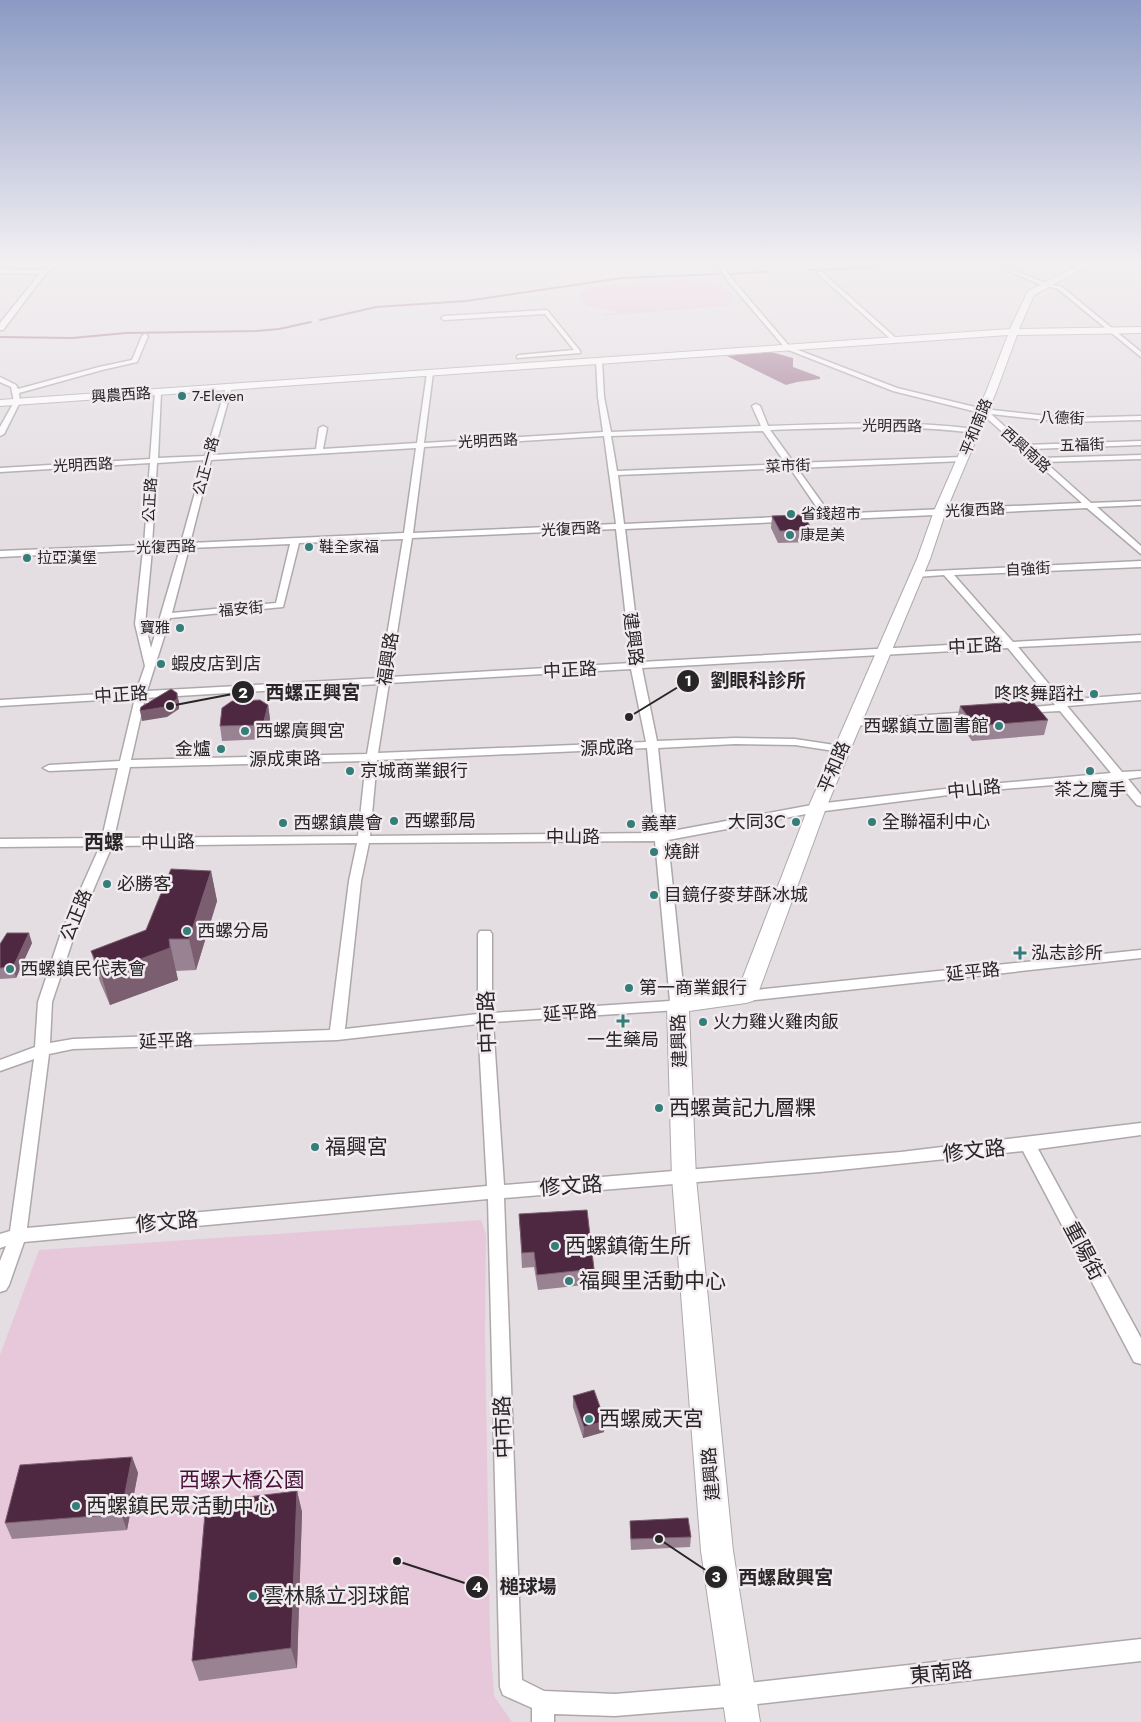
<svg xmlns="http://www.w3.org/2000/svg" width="1141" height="1722" viewBox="0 0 1141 1722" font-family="Jost,'Noto Sans TC',sans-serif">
	<rect width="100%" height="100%" fill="#e4dee2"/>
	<!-- green -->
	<g fill="#e7c7da">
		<path d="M665 280C687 280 717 278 733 295L731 301 725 304 730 306 604 316 602 314 617 312 587 306 579 297 583 291 589 288Z"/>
		<polygon points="481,1220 486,1234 485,1334 490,1638 494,1696 512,1722 0,1722 0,1355 39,1250"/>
	</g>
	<!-- water -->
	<polygon fill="#a0748f" points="771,352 793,358 793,367 820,377 820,379 797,382 786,385 727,356"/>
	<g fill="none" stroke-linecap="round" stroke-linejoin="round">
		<!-- stream -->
		<g stroke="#a0748f" stroke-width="2">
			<polyline points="809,270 864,268 893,262"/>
			<polyline points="731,274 766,272"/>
			<polyline points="320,320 376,307 466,301 622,278 720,274"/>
			<polyline points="0,337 72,338 126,333 256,331 279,329 311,322"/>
		</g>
		<!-- minor casing -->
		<g stroke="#aea8ab" stroke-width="3">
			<g id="minor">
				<path d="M716 262H721L732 279 790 347 897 388 983 409 1066 418 1141 416V420L1066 422 991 414 1025 445 1141 441V445L1030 449 1040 458 1141 455V459L1045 462 1091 503 1141 501V505L1097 507 1141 546V554L1087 508 625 529 641 662 1003 642 944 575 916 577 911 574 913 572 1141 561V567L954 575 1013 642 1141 635V641L1018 647 1062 700 1141 694V700L1067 706 1122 772 1141 771V777L1128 779 1141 795V806L1137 805 1116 780 979 791 817 812 668 840 685 1005 683 1008 678 1010 493 1022 504 1185 901 1152 1141 1123V1135L1038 1149 1141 1338V1364L1134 1362 1023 1151 820 1172 504 1198 522 1680 544 1691 615 1694 740 1684 1141 1639V1661L740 1706 615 1716 554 1714V1722H532V1708L503 1695 500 1687 488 1199 24 1242 9 1285 6 1290 0 1292V1261L6 1246 0 1248V1234L10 1231 34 1059 0 1071V1060L35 1047 38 1002 61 933 100 846 0 847V839L102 838 118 768 49 771 43 768 49 765 120 761 135 698 0 706V700L136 692 145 666 135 624 143 550 0 557V551L144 545 150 463 0 472V468L150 459 155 392 158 390 161 392 158 458 205 456 226 387 229 385 232 387 213 455 316 449 319 428 323 426 327 428 323 449 417 443 427 373 430 371 433 373 424 443 603 432 598 397 596 361 599 359 602 361 604 397 611 432 761 426 752 406 756 404 760 406 768 426C837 424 906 420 975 429L979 431 975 433C907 424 839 428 770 430L794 463 963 457 967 459 963 461 797 468 830 514 1082 503 981 413 893 391 786 349 728 281ZM763 431 786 464 617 471 611 436ZM604 436 616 524 413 533 424 447ZM416 448 404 533 190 543 211 460ZM204 460 181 543 152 545 157 463ZM790 468 822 515 624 524 618 475ZM616 529 631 663 390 677 412 538ZM403 539 380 678 147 691 170 618 283 607 299 543ZM290 544 276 603 172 613 189 548ZM180 549 151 648 145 624 152 550ZM1008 648 1055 705 1023 708 1019 709 1018 711 1019 713 1060 711 1111 773 979 785 817 804 667 832 658 748 735 744 795 745 841 752 847 749 841 746 795 739 735 738 657 741 642 668ZM631 669 646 742 378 753 389 683ZM379 684 367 754 131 760 145 698ZM647 748 655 833 370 836 377 760ZM366 761 358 836 114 838 130 767ZM655 841 670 1001 492 1013V934L490 931H480L478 934V1014L345 1029 361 881 369 843ZM357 843 349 881 330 1030 73 1039 50 1043 52 1002 75 933 112 846ZM478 1024 487 1186 27 1228 49 1054 73 1049 337 1040Z"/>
				<polygon points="1002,266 1043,282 1062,287 1141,352 1141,357 1058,289 1039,284 1002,268"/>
				<polygon points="0,269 44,270 47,272 44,274 0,273"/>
				<polygon points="818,272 822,272 898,340 898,342 894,342 818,274"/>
				<polygon points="547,310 580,351 580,353 517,358 517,356 519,355 574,350 545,314 444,320 441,318 444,316"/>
				<polygon points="145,334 148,336 137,362 102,370 19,393 20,402 4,434 0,436 0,427 14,402 11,387 0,382 0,377 16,385 18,389 99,367 132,360 142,336"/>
				<polygon points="973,712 977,713 978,715 977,717 853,726 848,723 853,720"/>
				<polygon points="1141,950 1141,958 746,1001 741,999 739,996 741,993 746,991"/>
			</g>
		</g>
		<!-- tertiary casing -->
		<g stroke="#aea8ab" stroke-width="3">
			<polygon id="tertiary" points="54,262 61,262 46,273 3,330 0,330 0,323 42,271"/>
		</g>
		<!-- secondary casing -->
		<g stroke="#aea8ab" stroke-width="2">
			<polygon id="secondary" points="1085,262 1095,262 1034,295 1019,329 1141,327 1141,333 1017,335 996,392 946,511 930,559 826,808 757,996 753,1001 746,1003 689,1011 696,1178 733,1551 760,1722 726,1722 701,1551 672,1178 667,1005 670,1000 678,998 738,990 808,808 917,559 934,511 986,392 1008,335 0,406 0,400 1010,329 1028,291"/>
		</g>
		<!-- minor -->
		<use href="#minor" fill="#fff" fill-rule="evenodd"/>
		<!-- tertiary -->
		<use href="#tertiary" fill="#fff" fill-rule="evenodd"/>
		<!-- secondary -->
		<use href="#secondary" fill="#fff" fill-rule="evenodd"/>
	</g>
	<!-- wall -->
	<g fill="#998392">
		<polygon points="772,516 812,530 811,542 778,543 771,528"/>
		<polygon points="268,705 270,719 265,739 222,741 220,726"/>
		<polygon points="960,706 1048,720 1044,735 972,741 957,720"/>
		<polygon points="211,871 217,901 196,970 176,971 178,980 110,1005 100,982 91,951 146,930"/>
		<polygon points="32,943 16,978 0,979 0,944"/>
		<polygon points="519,1214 594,1269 594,1284 538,1290 534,1267 522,1268"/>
		<polygon points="573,1396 604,1432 583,1438 573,1407"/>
		<polygon points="132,1457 138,1473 127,1530 12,1539 5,1523"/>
		<polygon points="297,1491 302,1512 297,1668 199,1681 192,1661"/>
		<polygon points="630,1521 691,1537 690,1547 631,1550 630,1531"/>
	</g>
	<!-- shaded-wall -->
	<g fill="#7b5f71">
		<polygon points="177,693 179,702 179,709 167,717 142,721 140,711"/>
		<polygon points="268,705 270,719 265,739 263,725"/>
		<polygon points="211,871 217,901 196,970 189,939"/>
		<polygon points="29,933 32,943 16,978 13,967"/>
		<polygon points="169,939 178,980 110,1005 101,974"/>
		<polygon points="605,1421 604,1432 583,1438 584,1427"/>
		<polygon points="132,1457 138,1473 127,1530 121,1514"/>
		<polygon points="297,1491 302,1512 297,1668 291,1648"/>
	</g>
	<!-- building -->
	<g fill="#4e2841" stroke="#7b5f71">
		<polygon points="804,515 812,530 780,531 772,516"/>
		<polygon points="171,689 177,693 177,699 165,707 140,711 141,707"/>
		<polygon points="260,700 268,705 263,725 220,726 222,708 232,701"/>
		<polygon points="1032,701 1048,720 975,726 960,706"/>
		<polygon points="171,869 211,871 189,939 169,939 170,948 101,974 91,951 146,930"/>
		<polygon points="7,933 29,933 13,967 0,968 0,944"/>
		<polygon points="587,1210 594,1269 537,1275 534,1252 522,1253 519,1214"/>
		<polygon points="594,1390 605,1421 584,1427 573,1396"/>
		<polygon points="132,1457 121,1514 5,1523 20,1465"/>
		<polygon points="297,1491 291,1648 192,1661 206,1502"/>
		<polygon points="688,1518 691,1537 631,1539 630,1521"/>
	</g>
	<!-- sky -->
	<linearGradient id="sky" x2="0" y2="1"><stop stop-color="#8b9ac4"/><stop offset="0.52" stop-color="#f3f0f2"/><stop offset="1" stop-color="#f3f0f2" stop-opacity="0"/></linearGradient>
	<rect width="1141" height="503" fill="url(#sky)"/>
	<!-- markers -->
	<g fill="#347d79" stroke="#f1ebef" stroke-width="2">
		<circle cx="182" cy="396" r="5"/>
		<circle cx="791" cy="514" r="5"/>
		<circle cx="790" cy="535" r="5"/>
		<circle cx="309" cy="547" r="5"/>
		<circle cx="27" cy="558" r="5"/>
		<circle cx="180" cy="628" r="5"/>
		<circle cx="161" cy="664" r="5"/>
		<circle cx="1094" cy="694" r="5"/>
		<circle cx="999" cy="726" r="5"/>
		<circle cx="245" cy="731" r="5"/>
		<circle cx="221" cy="749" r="5"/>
		<circle cx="350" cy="771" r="5"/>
		<circle cx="1090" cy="771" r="5"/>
		<circle cx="394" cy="821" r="5"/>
		<circle cx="796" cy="822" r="5"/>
		<circle cx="872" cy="822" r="5"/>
		<circle cx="283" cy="823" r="5"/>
		<circle cx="631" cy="824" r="5"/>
		<circle cx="654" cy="852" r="5"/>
		<circle cx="107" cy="884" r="5"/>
		<circle cx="654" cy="895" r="5"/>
		<circle cx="187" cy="931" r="5"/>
		<path d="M1017.5 945.5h5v5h5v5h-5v5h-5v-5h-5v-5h5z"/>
		<circle cx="10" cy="969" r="5"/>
		<circle cx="629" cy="988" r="5"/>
		<path d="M620.5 1013.5h5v5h5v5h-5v5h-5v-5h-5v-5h5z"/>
		<circle cx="703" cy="1022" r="5"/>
		<circle cx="659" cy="1108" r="5"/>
		<circle cx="315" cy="1147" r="5"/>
		<circle cx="555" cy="1246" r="5"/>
		<circle cx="569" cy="1281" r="5"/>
		<circle cx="589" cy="1419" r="5"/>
		<circle cx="76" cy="1506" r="5"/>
		<circle cx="253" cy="1596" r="5"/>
	</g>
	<g text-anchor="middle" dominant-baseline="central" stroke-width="5" stroke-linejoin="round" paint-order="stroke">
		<!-- far-street labels -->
		<g font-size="15" fill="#272526" stroke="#f1ebef">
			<text transform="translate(121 395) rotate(-4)">興農西路</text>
			<text transform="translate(1062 418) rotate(2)">八德街</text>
			<text transform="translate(892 426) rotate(1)">光明西路</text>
			<text transform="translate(976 427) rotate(-68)">平和南路</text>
			<text transform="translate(488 441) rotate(-3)">光明西路</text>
			<text transform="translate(1082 445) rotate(-2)">五福街</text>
			<text transform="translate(1026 450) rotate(42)">西興南路</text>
			<text transform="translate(83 465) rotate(-3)">光明西路</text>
			<text transform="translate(206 466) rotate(-75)">公正一路</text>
			<text transform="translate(788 466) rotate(-2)">菜市街</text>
			<text transform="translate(150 500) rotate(-87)">公正路</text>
			<text transform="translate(975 510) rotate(-3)">光復西路</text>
			<text transform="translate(571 529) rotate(-3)">光復西路</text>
			<text transform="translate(166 547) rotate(-2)">光復西路</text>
			<text transform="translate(1028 569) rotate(-3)">自強街</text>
			<text transform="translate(241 609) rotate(-5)">福安街</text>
		</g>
		<!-- far-poi labels -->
		<g font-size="15" fill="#272526" stroke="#f1ebef" text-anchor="start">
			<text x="192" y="396">7-Eleven</text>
			<text x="801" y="514">省錢超市</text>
			<text x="800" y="535">康是美</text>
			<text x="319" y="547">鞋全家福</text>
			<text x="37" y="558">拉亞漢堡</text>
			<text x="170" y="628" text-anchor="end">寶雅</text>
		</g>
		<!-- street labels -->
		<g font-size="18" fill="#272526" stroke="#f1ebef">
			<text transform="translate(633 639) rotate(83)">建興路</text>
			<text transform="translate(975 646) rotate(-3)">中正路</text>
			<text transform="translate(388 659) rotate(-81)">福興路</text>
			<text transform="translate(570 670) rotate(-3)">中正路</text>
			<text transform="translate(121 695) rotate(-4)">中正路</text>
			<text transform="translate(607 748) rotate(-2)">源成路</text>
			<text transform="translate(285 759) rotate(-1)">源成東路</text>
			<text transform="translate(834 767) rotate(-67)">平和路</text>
			<text transform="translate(974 789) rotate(-6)">中山路</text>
			<text x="573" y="837">中山路</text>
			<text transform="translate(168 842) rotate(-1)">中山路</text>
			<text transform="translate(76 915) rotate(-68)">公正路</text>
			<text transform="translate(973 972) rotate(-6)">延平路</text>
			<text transform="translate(570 1013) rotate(-4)">延平路</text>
			<text transform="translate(166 1041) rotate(-2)">延平路</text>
			<text transform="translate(679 1041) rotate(-92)">建興路</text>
			<text transform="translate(711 1474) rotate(-95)">建興路</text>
		</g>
		<!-- poi labels -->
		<g font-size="18" fill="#272526" stroke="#f1ebef" text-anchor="start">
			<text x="171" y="664">蝦皮店到店</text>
			<text x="1084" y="694" text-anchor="end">咚咚舞蹈社</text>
			<text x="989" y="726" text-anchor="end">西螺鎮立圖書館</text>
			<text x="255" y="731">西螺廣興宮</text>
			<text x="211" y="749" text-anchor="end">金爐</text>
			<text x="360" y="771">京城商業銀行</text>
			<text x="1090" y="790" text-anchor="middle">茶之魔手</text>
			<text x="404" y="821">西螺郵局</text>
			<text x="786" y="822" text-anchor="end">大同3C</text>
			<text x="882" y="822">全聯福利中心</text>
			<text x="293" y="823">西螺鎮農會</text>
			<text x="641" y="824">義華</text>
			<text x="664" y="852">燒餅</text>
			<text x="117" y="884">必勝客</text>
			<text x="664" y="895">目鏡仔麥芽酥冰城</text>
			<text x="197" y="931">西螺分局</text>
			<text x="1031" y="953">泓志診所</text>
			<text x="20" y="969">西螺鎮民代表會</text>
			<text x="639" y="988">第一商業銀行</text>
			<text x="713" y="1022">火力雞火雞肉飯</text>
			<text x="623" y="1040" text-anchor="middle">一生藥局</text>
		</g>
		<!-- quarter labels -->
		<g font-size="20" font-weight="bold" fill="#272526" stroke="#f1ebef">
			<text x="104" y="842">西螺</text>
		</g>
		<!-- near-street labels -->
		<g font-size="21" fill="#272526" stroke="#f1ebef">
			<text transform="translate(487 1022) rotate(-92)">中市路</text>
			<text transform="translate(974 1151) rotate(-6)">修文路</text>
			<text transform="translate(571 1186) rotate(-4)">修文路</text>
			<text transform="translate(167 1222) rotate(-5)">修文路</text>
			<text transform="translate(1084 1251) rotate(62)">重陽街</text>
			<text transform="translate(503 1427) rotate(-92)">中市路</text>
			<text transform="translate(941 1673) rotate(-6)">東南路</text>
		</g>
		<!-- near-poi labels -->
		<g font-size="21" fill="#272526" stroke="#f1ebef" text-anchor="start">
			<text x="669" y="1108">西螺黃記九層粿</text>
			<text x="325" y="1147">福興宮</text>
			<text x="565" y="1246">西螺鎮衛生所</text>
			<text x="579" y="1281">福興里活動中心</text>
			<text x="599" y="1419">西螺威天宮</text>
			<text x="86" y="1506">西螺鎮民眾活動中心</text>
			<text x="263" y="1596">雲林縣立羽球館</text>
		</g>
		<!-- near-park labels -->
		<g font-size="21" fill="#481038" stroke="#f1ebef">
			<text x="242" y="1480">西螺大橋公園</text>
		</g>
	</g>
	<!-- callouts -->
	<path fill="none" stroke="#272526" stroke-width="2" d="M629 717L688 681M170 706L243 692M659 1539L716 1577M397 1561L477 1587"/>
	<g fill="#272526" stroke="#f1ebef" stroke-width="2">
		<circle cx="629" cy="717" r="5"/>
		<circle cx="170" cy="706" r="5"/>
		<circle cx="659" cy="1539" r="5"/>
		<circle cx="397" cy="1561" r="5"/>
		<circle cx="688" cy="681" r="12"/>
		<circle cx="243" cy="692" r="12"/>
		<circle cx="716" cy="1577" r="12"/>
		<circle cx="477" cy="1587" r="12"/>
	</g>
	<g font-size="15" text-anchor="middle" font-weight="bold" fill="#fff">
		<text x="688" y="686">1</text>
		<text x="243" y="698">2</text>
		<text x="716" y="1582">3</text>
		<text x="477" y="1592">4</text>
	</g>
	<g font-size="19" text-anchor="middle" font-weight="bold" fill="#272526" stroke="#f1ebef" stroke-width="5" stroke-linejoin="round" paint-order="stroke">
		<text x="758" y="687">劉眼科診所</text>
		<text x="313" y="699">西螺正興宮</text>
		<text x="786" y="1584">西螺啟興宮</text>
		<text x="528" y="1593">槌球場</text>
	</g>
</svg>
